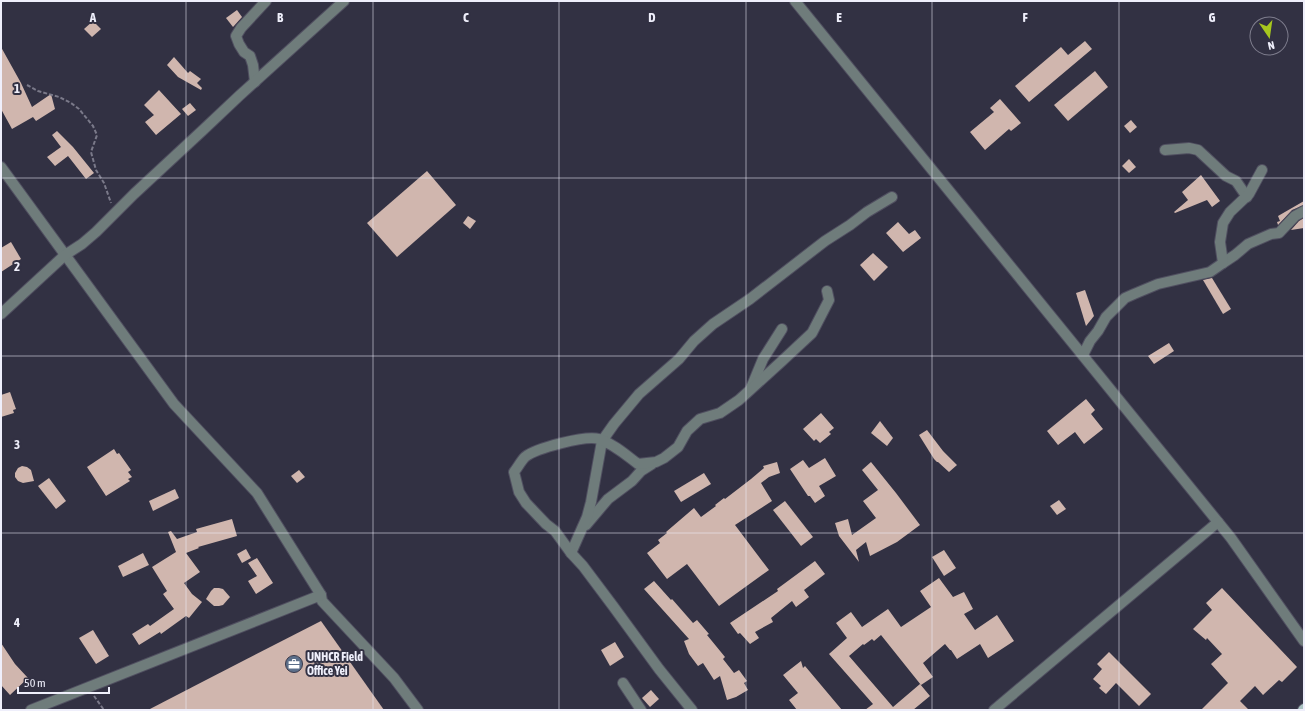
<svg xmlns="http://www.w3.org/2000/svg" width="1305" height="711" viewBox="0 0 1305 711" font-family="'Asap Condensed',sans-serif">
	<rect width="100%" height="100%" fill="#323143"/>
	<!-- building -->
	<g fill="#d0b6ae">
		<polygon points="237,10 242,17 233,27 226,18"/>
		<polygon points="93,21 101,29 92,37 84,29"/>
		<polygon points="1085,41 1092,49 1029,102 1015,86 1061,47 1068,55"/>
		<polygon points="1,47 21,83 32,107 51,94 55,109 36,121 33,117 12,129 1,109"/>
		<polygon points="174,57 188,73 190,71 201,79 197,83 202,88 201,90 178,77 167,65"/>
		<polygon points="1095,71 1108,87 1068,121 1054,105"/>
		<polygon points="159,90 181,114 156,135 145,122 154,115 144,105"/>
		<polygon points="1000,99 1021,123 1011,131 1009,129 985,150 970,132 994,112 990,108"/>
		<polygon points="190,103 196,110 188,116 182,109"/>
		<polygon points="1131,120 1137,127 1130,133 1124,126"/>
		<polygon points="57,131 73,147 94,173 86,179 68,156 55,166 47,157 61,147 52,135"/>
		<polygon points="1129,159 1136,167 1129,173 1122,166"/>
		<polygon points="427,171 456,205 397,257 367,223"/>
		<polygon points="1201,175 1220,201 1212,207 1207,200 1175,213 1174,212 1188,200 1182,192"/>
		<polygon points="1304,201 1304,205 1292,210 1278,225 1277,222 1280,221 1278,216"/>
		<polygon points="468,216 476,221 470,229 463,223"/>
		<polygon points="1304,218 1304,228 1291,230 1299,221"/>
		<polygon points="898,222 909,234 915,230 921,238 903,252 886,233"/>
		<polygon points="11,242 21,259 1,272 1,248"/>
		<polygon points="873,253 888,267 874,281 860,265"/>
		<polygon points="1212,278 1231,309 1223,314 1203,280"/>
		<polygon points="1085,290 1094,316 1086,326 1076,293"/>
		<polygon points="1169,343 1174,351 1154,364 1148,356"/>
		<polygon points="10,392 16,409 13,410 14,413 1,417 1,395"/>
		<polygon points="1086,399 1095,410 1091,414 1103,429 1084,444 1075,432 1058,445 1047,431"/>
		<polygon points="821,413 834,428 829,432 831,434 820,443 816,439 814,441 803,429"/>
		<polygon points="880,421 893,438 887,446 871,433"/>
		<polygon points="927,430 943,451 957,465 949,472 938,462 937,462 934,459 919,435"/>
		<polygon points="114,449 117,454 119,453 131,470 128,472 132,477 128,479 130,481 106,496 87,467"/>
		<polygon points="825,458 836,476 819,486 825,496 815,503 810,496 808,496 790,469 803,460 809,468"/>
		<polygon points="777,462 780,473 769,477 761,483 772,501 735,525 769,570 719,606 687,564 667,579 647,553 660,543 658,540 667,533 666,532 694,508 701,517 716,506 715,505 724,498 725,499 751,479 764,468 763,466"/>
		<polygon points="871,462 896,493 920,525 897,542 870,556 866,542 856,550 859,562 839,536 835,523 848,519 852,535 876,518 863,501 878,490 862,470"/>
		<polygon points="22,466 27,467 31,470 34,481 23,483 18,481 15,477 15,473 18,468"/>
		<polygon points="299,470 305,477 297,483 291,476"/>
		<polygon points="704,473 711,484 681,502 674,491"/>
		<polygon points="49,478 66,501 56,509 38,486"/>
		<polygon points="175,489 179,498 153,511 149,501"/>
		<polygon points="1059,500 1066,509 1057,515 1050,506"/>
		<polygon points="785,501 813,537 801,546 773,510"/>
		<polygon points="232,519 237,536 198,547 199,548 186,553 200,572 184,583 192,594 202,602 189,618 186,616 161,634 160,632 139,645 132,634 148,624 150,626 174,609 163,594 167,591 152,567 176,552 168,532 171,531 177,539 197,532 196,529"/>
		<polygon points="246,549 251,558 242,563 237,554"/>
		<polygon points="944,550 956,568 944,576 932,557"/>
		<polygon points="143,553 149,565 123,577 118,566"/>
		<polygon points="257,558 273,583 256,594 248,581 257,576 248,563"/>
		<polygon points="815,561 825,574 804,590 809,597 796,607 792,601 771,618 773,622 755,632 759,638 750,644 740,633 738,634 730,623 778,591 777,589"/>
		<polygon points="939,578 953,597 964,592 973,609 964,614 975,630 997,615 1014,641 988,658 980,644 957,659 951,650 950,650 945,644 923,663 933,677 921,685 881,635 874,641 872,639 864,645 863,644 849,656 893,707 920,684 930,696 913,710 865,710 873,704 829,654 847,638 836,623 851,612 862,627 888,609 901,627 931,607 920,591"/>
		<polygon points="654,581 671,600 672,599 693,623 697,620 709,634 707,635 725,657 723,659 734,673 739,670 747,681 744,683 748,690 736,697 727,700 720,676 714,680 703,663 698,666 689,654 684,641 689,639 644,589"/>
		<polygon points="214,588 219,588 223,589 230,597 223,605 219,606 214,606 206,599 211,591"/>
		<polygon points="1222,588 1297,667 1282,682 1279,680 1263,695 1255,686 1240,701 1249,710 1201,710 1228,683 1211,664 1222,654 1207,638 1206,640 1193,629 1212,610 1206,603"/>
		<polygon points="321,621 384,710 148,710 206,680"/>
		<polygon points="93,630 109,656 96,664 79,638"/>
		<polygon points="615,642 624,657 610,666 601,650"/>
		<polygon points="1,643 15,664 28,678 10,695 1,685"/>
		<polygon points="1109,652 1151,694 1139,706 1116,683 1106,694 1099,688 1101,686 1093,679 1102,669 1097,664"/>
		<polygon points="801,661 803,668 805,666 842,710 797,710 789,700 798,693 783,675"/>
		<polygon points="651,690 659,699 650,707 642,698"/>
	</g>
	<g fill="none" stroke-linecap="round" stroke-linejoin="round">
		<!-- minor casing -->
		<g stroke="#504f60" stroke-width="12">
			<g id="minor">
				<polyline points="795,1 1231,538 1304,641"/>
				<polyline points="255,82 253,65 250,56 244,52 239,44 236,36 241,28 266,1"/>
				<polyline points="1165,150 1189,148 1198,150 1226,176 1236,181 1247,197"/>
				<polyline points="1,167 174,404 257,493 321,595 322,601 394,678 418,710"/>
				<polyline points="1223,263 1235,255 1248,244 1271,234 1279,233 1295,216 1304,211"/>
				<polyline points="1,314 65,255 82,244 96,232 134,194 203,130 239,96 344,1"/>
				<polyline points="1083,355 1090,341 1098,331 1106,317 1125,298 1134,294 1158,284 1210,272 1223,263 1220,242 1223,223 1230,212 1249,194 1262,170"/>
				<polyline points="751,388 763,359 782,329"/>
				<polyline points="586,525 608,499 632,481 641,471 652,464"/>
				<polyline points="571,553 587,517 591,502 602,441 614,424 639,394 679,359 694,341 713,324 750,299 825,241 850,225 867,212 892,197"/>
				<polyline points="623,683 641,710"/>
				<polyline points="31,710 321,595"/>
				<path d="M692 710 659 669 613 606 583 566 571 553 555 531 546 524 526 503 519 492 514 472C518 467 521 461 525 457 536 448 586 435 599 439 614 444 626 455 638 464L656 462 664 458 678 447 687 431 700 419 720 413 739 400 782 361 812 333 829 300 827 291"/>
				<polyline points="994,710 1218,522"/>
			</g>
		</g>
		<!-- major casing -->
		<g stroke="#504f60" stroke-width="12">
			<polyline id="major" points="1303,710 1304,709"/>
		</g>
		<!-- path -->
		<g stroke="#7a7989" stroke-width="2" stroke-dasharray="4 2" stroke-linecap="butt">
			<polyline points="27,85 38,91 59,97 71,103 79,109 93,126 97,135 91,152 96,170 104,183 111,203"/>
			<polyline points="94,696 104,710"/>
		</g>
		<!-- minor -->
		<use href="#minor" stroke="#6f7c7b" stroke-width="10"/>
		<!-- major -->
		<use href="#major" stroke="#aac3c2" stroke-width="10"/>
	</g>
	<!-- grid -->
	<path fill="none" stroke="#efeffb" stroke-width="1" stroke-opacity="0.55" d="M186 1V710M373 1V710M559 1V710M746 1V710M932 1V710M1119 1V710M1 178H1304M1 356H1304M1 533H1304"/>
	<!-- icons -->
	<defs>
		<g id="office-disc" transform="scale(0.9)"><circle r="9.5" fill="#5c6f8a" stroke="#323143"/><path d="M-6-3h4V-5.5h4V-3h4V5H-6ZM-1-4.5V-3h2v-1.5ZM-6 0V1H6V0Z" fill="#fff"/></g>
	</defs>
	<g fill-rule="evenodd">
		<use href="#office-disc" x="294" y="664"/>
	</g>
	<g text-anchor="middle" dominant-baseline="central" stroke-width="4" stroke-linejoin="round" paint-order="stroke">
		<!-- poi labels -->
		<g font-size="12" font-weight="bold" fill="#efeffb" stroke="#323143" text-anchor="start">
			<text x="307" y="657">UNHCR Field<tspan x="307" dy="14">Office Yei</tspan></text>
		</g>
	</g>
	<g font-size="13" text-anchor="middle" font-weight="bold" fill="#efeffb" stroke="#323143" stroke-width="4" stroke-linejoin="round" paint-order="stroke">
		<text x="93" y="22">A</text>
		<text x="280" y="22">B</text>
		<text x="466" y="22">C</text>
		<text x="652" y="22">D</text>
		<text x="839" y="22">E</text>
		<text x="1025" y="22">F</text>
		<text x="1212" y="22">G</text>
		<text x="17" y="93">1</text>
		<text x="17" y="271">2</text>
		<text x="17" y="449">3</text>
		<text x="17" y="627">4</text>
	</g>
	<!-- border -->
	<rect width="1305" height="711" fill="none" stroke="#efeffb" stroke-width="4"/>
	<!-- north arrow -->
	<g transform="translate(1269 36) rotate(167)"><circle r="19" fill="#323143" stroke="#7e7d8d"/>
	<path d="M0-3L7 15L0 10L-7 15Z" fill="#a7c71e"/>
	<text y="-6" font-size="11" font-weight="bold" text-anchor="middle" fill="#efeffb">N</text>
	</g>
	<!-- scale -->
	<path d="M18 687v6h91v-6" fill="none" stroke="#efeffb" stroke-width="2"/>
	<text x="24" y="687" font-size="12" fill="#efeffb" stroke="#323143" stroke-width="3" paint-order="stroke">50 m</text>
</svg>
